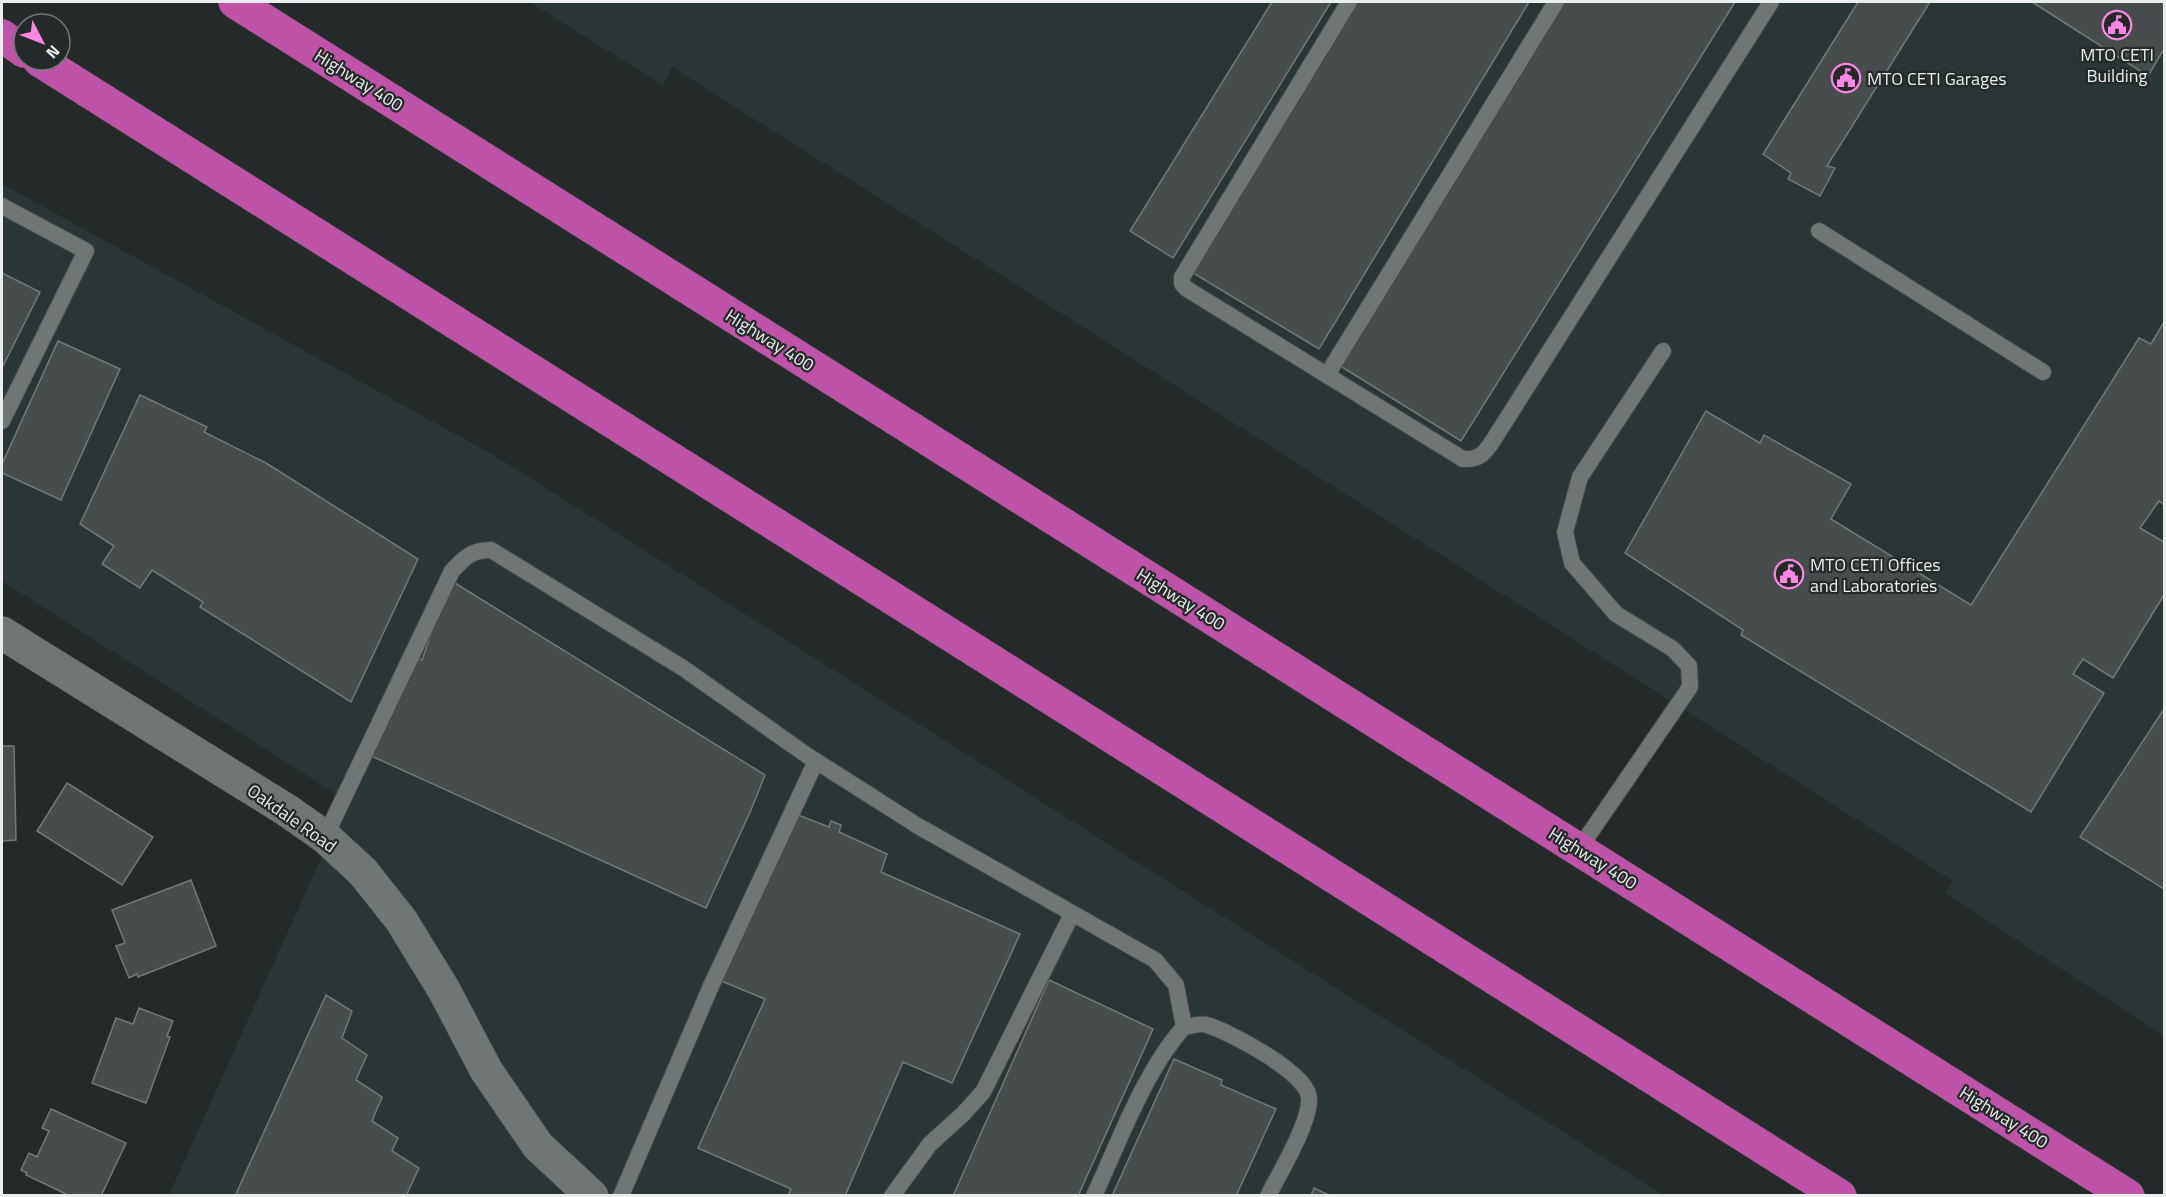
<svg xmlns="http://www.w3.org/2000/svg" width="2166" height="1197" viewBox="0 0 2166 1197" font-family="'Titillium Web',sans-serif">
	<rect width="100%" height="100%" fill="#242a29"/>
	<!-- built -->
	<g fill="#293635">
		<polygon points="529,2 2164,2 2164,1036 1945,893 1953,881 1047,304 672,67 663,85"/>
		<polygon points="2,184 497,457 1663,1195 169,1195 347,801 2,581"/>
	</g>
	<!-- building -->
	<g fill="#474d4d" stroke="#737979" stroke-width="1.5">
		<polygon points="1272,2 1331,2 1173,258 1130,231"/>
		<polygon points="1357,2 1529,2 1319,349 1193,273"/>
		<polygon points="1562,2 1735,2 1461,441 1337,364"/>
		<polygon points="1858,2 1930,2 1827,166 1835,168 1820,196 1788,179 1791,173 1763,154"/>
		<polygon points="2032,2 2164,2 2164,49 2148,76"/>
		<polygon points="2,273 40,292 2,368"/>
		<polygon points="2164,322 2164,505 2159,501 2140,528 2164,542 2164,595 2113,678 2083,659 2073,674 2104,693 2031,812 1741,635 1743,630 1625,553 1706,411 1760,443 1764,435 1851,484 1831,519 1971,605 2139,338 2151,344"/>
		<polygon points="58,341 120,369 61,500 2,473 2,464"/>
		<polygon points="140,395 207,427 204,432 266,463 418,559 351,702 200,607 203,602 152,570 140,588 102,564 114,546 80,524"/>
		<polygon points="450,580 765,775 751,810 706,908 369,755 415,657 422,660"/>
		<polygon points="2164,709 2164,889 2080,837"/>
		<polygon points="2,746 14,746 16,840 2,841"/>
		<polygon points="67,783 153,837 122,885 37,831"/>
		<polygon points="793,813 829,827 831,821 841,825 839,832 887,854 881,872 1020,934 952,1083 903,1062 845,1196 788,1196 791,1189 698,1148 765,999 719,980"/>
		<polygon points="191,880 216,946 138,977 137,974 129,978 116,946 125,943 112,910"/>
		<polygon points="1049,980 1153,1029 1078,1196 953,1196"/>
		<polygon points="326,995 352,1011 342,1038 367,1055 356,1080 382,1097 372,1121 398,1138 392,1151 419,1168 406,1196 235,1196"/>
		<polygon points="139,1008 173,1021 167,1036 170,1037 146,1103 92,1083 116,1018 133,1024"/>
		<polygon points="1174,1059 1222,1080 1221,1085 1276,1109 1236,1196 1112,1196"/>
		<polygon points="51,1109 126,1143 101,1196 70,1196 26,1175 27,1173 21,1170 29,1153 37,1157 49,1131 42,1128"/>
		<polygon points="1314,1188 1331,1196 1311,1196"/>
	</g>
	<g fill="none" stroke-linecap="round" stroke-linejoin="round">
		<!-- service casing -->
		<g stroke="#424747" stroke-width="18">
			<g id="service">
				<path d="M1349 2 1182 277V284L1187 289 1463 459C1480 460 1485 453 1494 439L1771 2"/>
				<polyline points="2,206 86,251 2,421"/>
				<polyline points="1819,231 2043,372"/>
				<polyline points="1327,375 1556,2"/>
				<path d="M325 837 452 571C465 557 472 550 491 550L683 668 808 756 918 826 1155 960 1176 985 1184 1027"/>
				<polyline points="1579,849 1690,687 1689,666 1673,649 1616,614 1572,563 1565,532 1580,477 1663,351"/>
				<polyline points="621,1196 711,986 816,761"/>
				<polyline points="892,1196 930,1144 963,1114 983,1092 1072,914"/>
				<path d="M1094 1196C1119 1142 1145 1070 1184 1027 1191 1026 1201 1023 1207 1025 1230 1032 1308 1073 1309 1098 1311 1121 1279 1174 1268 1196"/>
			</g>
		</g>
		<!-- tertiary casing -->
		<g stroke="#424747" stroke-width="34">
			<polyline id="tertiary" points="2,633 288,811 325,837 363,872 401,920 444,990 486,1070 538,1146 592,1196"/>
		</g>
		<!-- motorway casing -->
		<g stroke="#424747" stroke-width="34">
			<g id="motorway">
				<polyline points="235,2 2128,1196"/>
				<polyline points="2,36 24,51"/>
				<polyline points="39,60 1840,1196"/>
			</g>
		</g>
		<!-- service -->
		<use href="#service" stroke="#6f7675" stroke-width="16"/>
		<!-- tertiary -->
		<use href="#tertiary" stroke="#6f7675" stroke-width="33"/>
		<!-- motorway -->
		<use href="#motorway" stroke="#be53a7" stroke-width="33"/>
	</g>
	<!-- icons -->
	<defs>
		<g id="civic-ring" transform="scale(1.5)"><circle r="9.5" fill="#242a29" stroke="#fd86e2" stroke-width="1.5"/><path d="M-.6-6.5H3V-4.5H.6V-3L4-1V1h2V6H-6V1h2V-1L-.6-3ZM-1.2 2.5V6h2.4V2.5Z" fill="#fd86e2"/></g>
	</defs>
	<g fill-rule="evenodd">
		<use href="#civic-ring" x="2117" y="25"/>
		<use href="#civic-ring" x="1846" y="78"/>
		<use href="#civic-ring" x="1789" y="574"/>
	</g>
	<g text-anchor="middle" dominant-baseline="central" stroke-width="4.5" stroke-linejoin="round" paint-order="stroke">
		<!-- poi labels -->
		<g font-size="18" fill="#eaeeee" stroke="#242a29" text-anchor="start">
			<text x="2117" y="54" text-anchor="middle">MTO CETI<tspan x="2117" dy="21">Building</tspan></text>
			<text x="1867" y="78">MTO CETI Garages</text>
			<text x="1810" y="564">MTO CETI Offices<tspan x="1810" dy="21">and Laboratories</tspan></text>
		</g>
		<!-- street labels -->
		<g font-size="18" fill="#eaeeee" stroke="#242a29">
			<text transform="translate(359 80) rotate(32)">Highway 400</text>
			<text transform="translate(770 340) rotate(32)">Highway 400</text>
			<text transform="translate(1181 599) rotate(32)">Highway 400</text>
			<text transform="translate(292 818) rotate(35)">Oakdale Road</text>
			<text transform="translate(1593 858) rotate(32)">Highway 400</text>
			<text transform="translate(2004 1117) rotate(32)">Highway 400</text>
		</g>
	</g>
	<!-- border -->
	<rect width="2166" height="1197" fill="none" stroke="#eaeeee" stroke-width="6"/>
	<!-- north arrow -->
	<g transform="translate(42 42) rotate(132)"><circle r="28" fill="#242a29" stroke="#737878" stroke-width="1.5"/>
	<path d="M0-4.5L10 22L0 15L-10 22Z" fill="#fd86e2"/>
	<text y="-9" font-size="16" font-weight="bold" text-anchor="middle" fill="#eaeeee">N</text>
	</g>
</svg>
